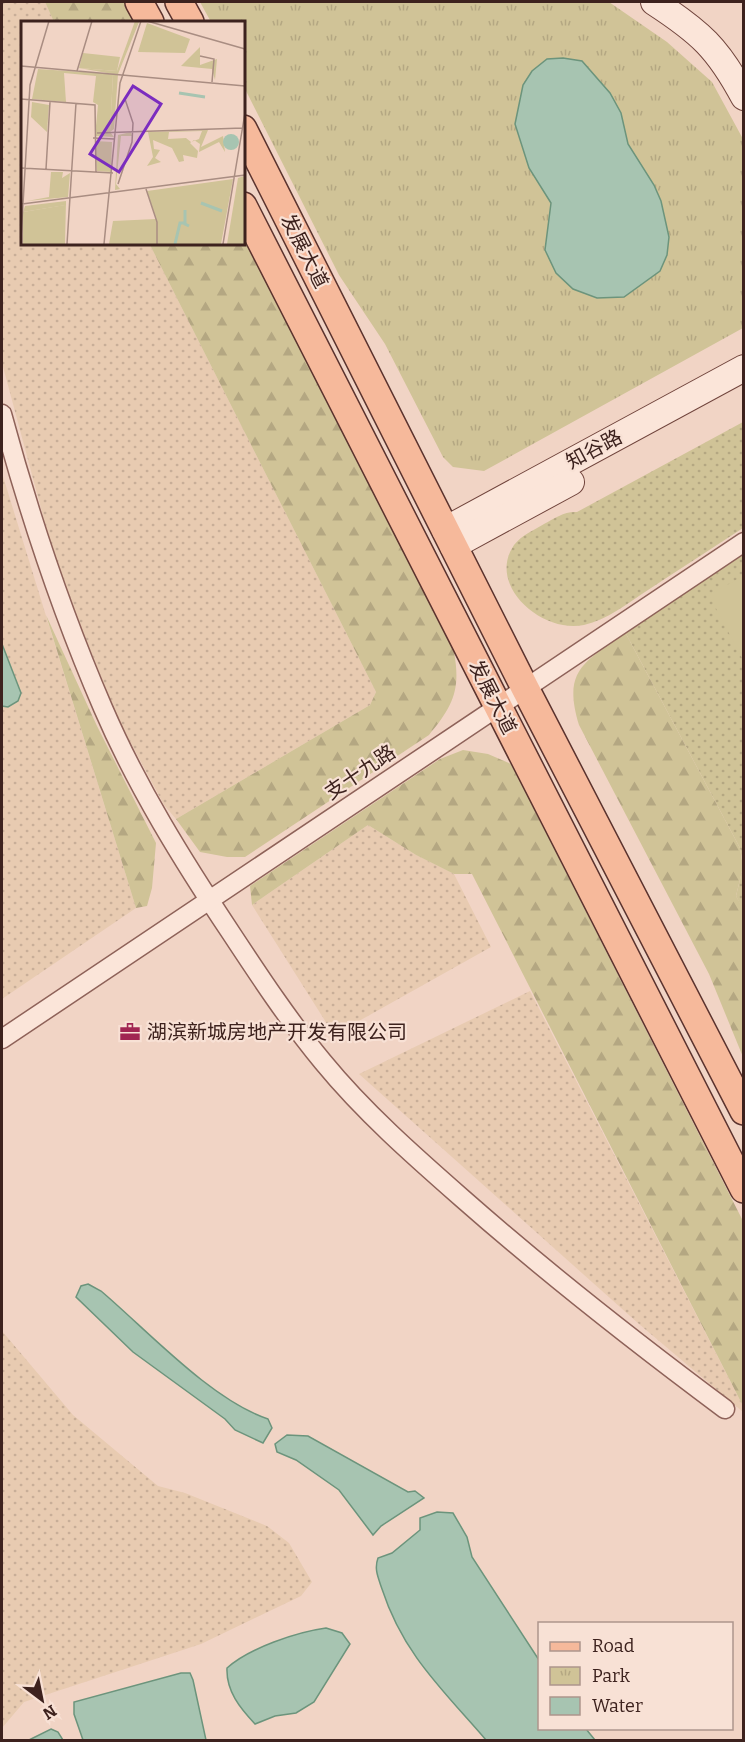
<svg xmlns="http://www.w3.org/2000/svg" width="745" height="1742" viewBox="0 0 745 1742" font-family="Bitter,'Noto Sans SC',serif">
	<defs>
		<pattern id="farmland-dots" width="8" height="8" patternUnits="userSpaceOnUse" patternTransform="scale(1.5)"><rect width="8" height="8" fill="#e8cbb1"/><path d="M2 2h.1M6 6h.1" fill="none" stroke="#c8ae98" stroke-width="1.8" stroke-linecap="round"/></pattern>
		<pattern id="grass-dots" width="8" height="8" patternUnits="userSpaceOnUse" patternTransform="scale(1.5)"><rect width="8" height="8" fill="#d0c397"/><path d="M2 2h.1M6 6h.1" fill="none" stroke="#b4a782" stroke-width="1.8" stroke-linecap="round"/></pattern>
		<pattern id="forest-firs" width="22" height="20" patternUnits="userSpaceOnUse" patternTransform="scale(1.5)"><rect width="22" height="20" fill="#d0c397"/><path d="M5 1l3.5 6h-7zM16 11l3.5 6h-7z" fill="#b4a782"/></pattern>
		<pattern id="park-tufts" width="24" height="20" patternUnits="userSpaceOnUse" patternTransform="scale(1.5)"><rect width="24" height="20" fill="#d0c397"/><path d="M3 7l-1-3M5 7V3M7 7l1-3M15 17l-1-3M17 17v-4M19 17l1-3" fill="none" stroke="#b4a782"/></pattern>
	</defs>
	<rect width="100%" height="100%" fill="#f1d4c5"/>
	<!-- farmland -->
	<g fill="url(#farmland-dots)">
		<polygon points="2,2 45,2 54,22 22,22 22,243 149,243 376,692 370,705 176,819 164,805 119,721 57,568 2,363"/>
		<polygon points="2,473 136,908 2,999"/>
		<polygon points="368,825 416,855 454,874 491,947 334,1035 252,905"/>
		<polygon points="530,991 743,1406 743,1412 639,1324 359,1074"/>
		<polygon points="2,1331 73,1415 158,1486 185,1493 267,1526 289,1543 312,1582 301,1596 201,1644 24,1702 2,1728"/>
	</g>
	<!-- grass -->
	<g fill="url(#grass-dots)">
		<path d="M743 422V528C712 548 680 569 648 590 628 603 607 620 584 625 543 634 486 586 514 545 522 535 534 530 544 524 555 518 565 511 577 512Z"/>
		<polygon points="743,555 743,865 740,848 625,632"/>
		<polygon points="743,867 743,910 736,896"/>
	</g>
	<!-- forest -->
	<g fill="url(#forest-firs)">
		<polygon points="45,2 126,2 137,22 54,22"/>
		<path d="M243 234 454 652C461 690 453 706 429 735L245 857H227L200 852 176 819 370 705 376 692 149 243H243Z"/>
		<polygon points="46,615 97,726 156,843 152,888 147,906 136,908"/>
		<path d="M625 632 740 848 743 867 736 896 744 910 743 1057 709 974 579 725C562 669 585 663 625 632Z"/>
		<polygon points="463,750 488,754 511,764 743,1221 743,1406 472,874 454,874 416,855 368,825 252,905 250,886 440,759"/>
	</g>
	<!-- park -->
	<polygon fill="url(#park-tufts)" points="200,2 609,2 667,42 712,82 743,139 743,328 484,471 453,467 443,457 385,344 339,275 243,85 243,22 211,22"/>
	<!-- garden -->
	<polygon fill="#d0c397" points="743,576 743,660 709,595"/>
	<!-- water -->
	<g fill="#a7c4b1" stroke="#6c947c" stroke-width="1.5">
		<polygon points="563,58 582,61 610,93 621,113 628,144 654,185 661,201 669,237 667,255 660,271 624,297 597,298 573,289 556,273 545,250 551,203 529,168 515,124 523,85 532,71 547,59"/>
		<polygon points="2,644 21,693 18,701 8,707 2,706"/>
		<path d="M88 1284 101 1291C147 1330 211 1400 268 1419L272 1428 263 1443 235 1430 225 1419 133 1352 76 1297 81 1286Z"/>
		<polygon points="287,1435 308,1436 408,1492 415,1491 424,1498 381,1526 373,1535 339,1490 296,1460 277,1452 275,1444"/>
		<path d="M437 1512 453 1513 467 1537 472 1557 539 1660 540 1728 586 1729 595 1740H486C443 1690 403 1654 382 1589 378 1577 374 1569 378 1558L392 1553 420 1530V1518Z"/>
		<path d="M326 1628 342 1633 350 1644 314 1702 296 1713 275 1716 255 1724C240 1708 226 1691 227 1668 249 1648 297 1632 326 1628Z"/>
		<polygon points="181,1673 190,1673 193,1680 206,1740 83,1740 74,1714 74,1702"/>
		<polygon points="51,1729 58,1732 63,1740 29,1740"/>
	</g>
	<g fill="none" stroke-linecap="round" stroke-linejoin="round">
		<!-- street casing -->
		<g stroke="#8e6259" stroke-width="21">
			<g id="street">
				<path d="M2 414C29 514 62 613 103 708 137 787 183 861 231 933 260 977 289 1021 323 1062 364 1112 414 1156 463 1199 547 1273 635 1342 725 1409"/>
				<polyline points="2,1039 744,542"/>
			</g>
		</g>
		<!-- secondary casing -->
		<g stroke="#70443c" stroke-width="28">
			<g id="secondary">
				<path d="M654 2C700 32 718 48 744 97"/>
				<polyline points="445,530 744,368"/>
				<polyline points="453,546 571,482"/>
			</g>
		</g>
		<!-- primary casing -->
		<g stroke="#5b332e" stroke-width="30">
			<g id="primary">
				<polyline points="139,2 150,22"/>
				<polyline points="179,2 190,22"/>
				<polyline points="243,129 525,688 744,1111"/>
				<polyline points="243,206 744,1189"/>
			</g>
		</g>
		<!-- street -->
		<use href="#street" stroke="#fbe5d9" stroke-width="18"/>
		<!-- secondary -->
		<use href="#secondary" stroke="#fbe5d9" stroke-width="26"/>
		<!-- primary -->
		<use href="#primary" stroke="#f6b99b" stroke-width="27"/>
	</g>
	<!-- icons -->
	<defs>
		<g id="office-bare" transform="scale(1.62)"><path d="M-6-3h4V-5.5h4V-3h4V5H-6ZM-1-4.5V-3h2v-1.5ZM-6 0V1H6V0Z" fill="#a12552" stroke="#f8e1d5" stroke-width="2.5" paint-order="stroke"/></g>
	</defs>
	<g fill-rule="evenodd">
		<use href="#office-bare" x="130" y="1032"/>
	</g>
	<g text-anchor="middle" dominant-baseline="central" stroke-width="4.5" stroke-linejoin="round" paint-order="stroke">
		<!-- street labels -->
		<g font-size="20" fill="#3d221e" stroke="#f8e1d5">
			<text transform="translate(305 251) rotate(63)">发展大道</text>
			<text transform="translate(594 449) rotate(-28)">知谷路</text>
			<text transform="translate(493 697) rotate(63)">发展大道</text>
			<text transform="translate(360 772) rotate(-34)">支十九路</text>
		</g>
		<!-- poi labels -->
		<g font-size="20" fill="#3d221e" stroke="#f8e1d5" text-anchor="start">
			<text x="147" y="1032">湖滨新城房地产开发有限公司</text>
		</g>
	</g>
	<!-- overview -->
	<g transform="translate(21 21)">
		<rect width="224" height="224" fill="#f1d4c5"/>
		<path d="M62 32 99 36 96 50 58 47ZM17 48 92 53 89 111 93 116 74 115 77 84 72 81 75 55 43 52 45 81 11 78ZM11 81 28 84 26 111 10 96ZM45 180 44 223H2V191L44 184Z" fill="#d0c397"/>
		<path d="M114 0 118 1 97 53 93 108 89 111 92 53 58 47 96 50ZM179 26V44L196 38 194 59 191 48 160 45ZM187 109 180 126 202 115 204 131 198 121 178 131 179 123 173 119 169 122 177 130 176 137 162 134 163 140 158 141 151 127 132 119 133 128 139 129 134 137 140 141 126 145 132 136 127 111ZM181 110 178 118 170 121 165 117 147 118 148 111ZM110 111 111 115H100L95 163 99 168 94 169 97 114ZM30 151H42L41 157 49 152 47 176 6 180 28 176ZM45 180V184L2 191 4 185Z" fill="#d0c397" fill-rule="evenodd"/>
		<path d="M74 120 91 121 90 151 76 150Z" fill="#d0c397"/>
		<path d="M126 2 169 18 164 32 117 31ZM223 155V223H206L217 157ZM212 158 200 223H88L92 200 135 198 126 170Z" fill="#d0c397"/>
		<path d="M202 121a8 8 0 1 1 16 0a8 8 0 1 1-16 0Z" fill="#a7c4b1"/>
		<path fill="none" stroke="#a7c4b1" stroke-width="3" d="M158 72 184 76M180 182 201 190M164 189V203L168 205M154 223 159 202H164"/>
		<path fill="none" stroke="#a98d82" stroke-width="1.5" d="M126 0 224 28M179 35 193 38 191 61M0 45 224 65M56 50 71 0M0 78 74 84 75 152M76 112 222 107M72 117 93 118M0 147 92 152M25 148 29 81M97 163 111 121 112 102 104 78M125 168 136 201V223M1 183 224 154M0 217 9 64 28 0M46 223 55 82M83 223 99 62 120 0M202 223 224 92"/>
		<path fill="#7b2cbf" fill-opacity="0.15" stroke="#7b2cbf" stroke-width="3" d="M112 65 140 83 98 151 69 133Z"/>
		<rect width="224" height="224" fill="none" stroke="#3d221e" stroke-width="3"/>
	</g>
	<!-- border -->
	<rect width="745" height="1742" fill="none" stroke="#3d221e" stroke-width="6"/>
	<!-- legend -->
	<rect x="538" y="1622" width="195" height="108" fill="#f8e1d5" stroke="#ad958c" stroke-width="1.5"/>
	<rect x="550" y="1642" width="30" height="9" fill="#f6b99b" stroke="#ad958c" stroke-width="1.5"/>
	<text x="592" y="1652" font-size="18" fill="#3d221e">Road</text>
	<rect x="550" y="1667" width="30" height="18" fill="url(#park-tufts)" stroke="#ad958c" stroke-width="1.5"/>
	<text x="592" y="1682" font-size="18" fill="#3d221e">Park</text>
	<rect x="550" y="1697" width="30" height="18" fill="#a7c4b1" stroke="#ad958c" stroke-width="1.5"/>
	<text x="592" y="1712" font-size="18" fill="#3d221e">Water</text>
	<!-- north arrow -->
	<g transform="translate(42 1700) rotate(148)" stroke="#f8e1d5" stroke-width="4.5" paint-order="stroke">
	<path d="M0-4.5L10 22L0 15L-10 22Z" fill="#3d221e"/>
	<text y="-9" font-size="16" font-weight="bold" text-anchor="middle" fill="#3d221e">N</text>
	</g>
</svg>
